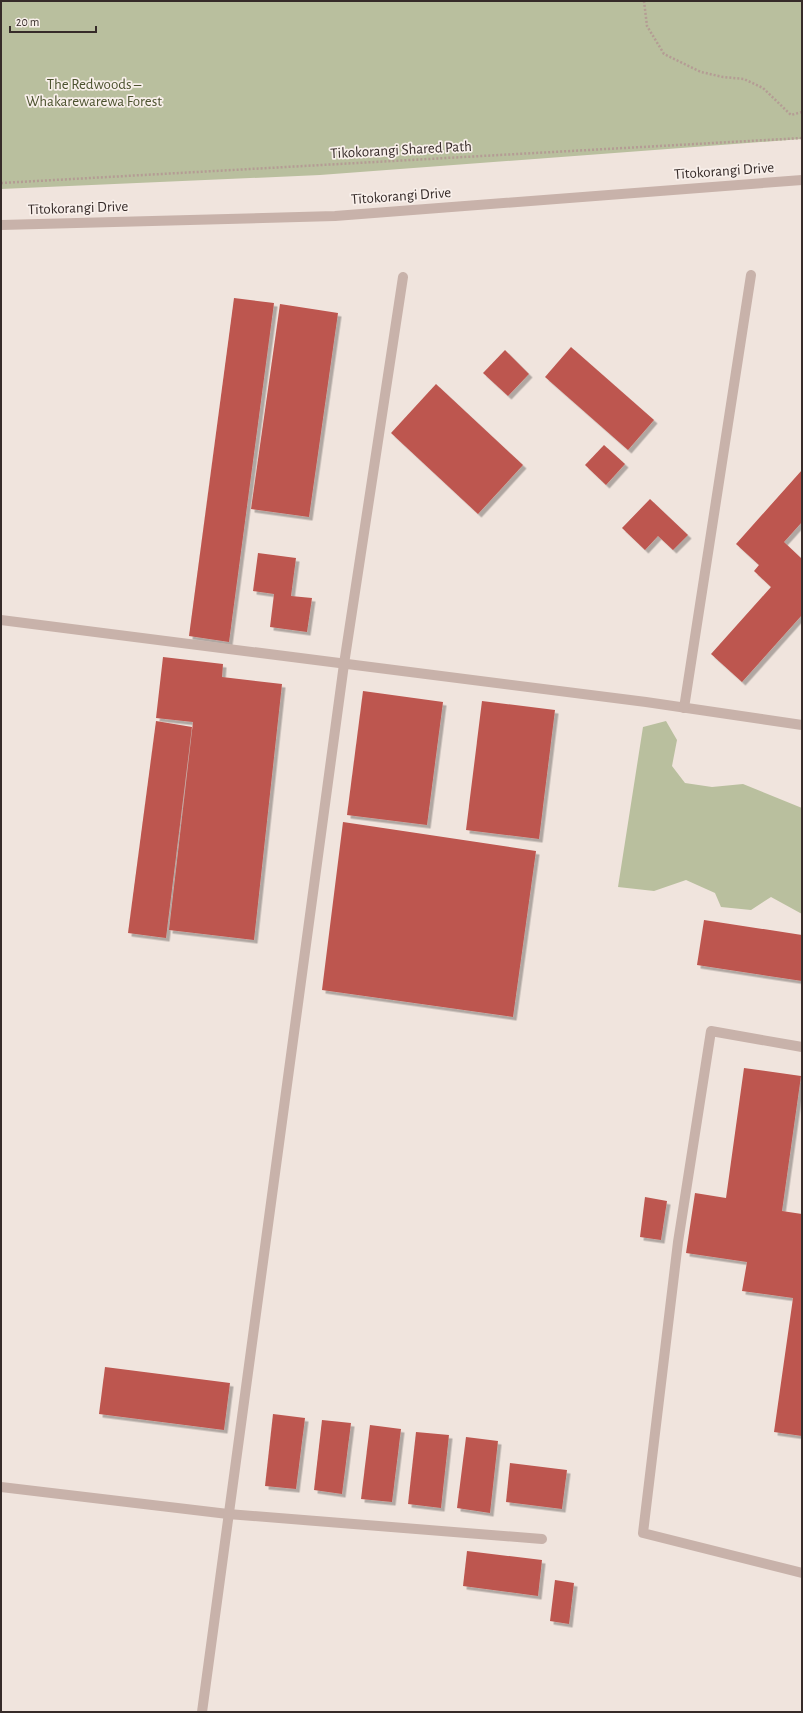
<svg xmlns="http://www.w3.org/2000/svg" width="803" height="1713" viewBox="0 0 803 1713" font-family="'Alegreya Sans',sans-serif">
	<defs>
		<filter id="shadow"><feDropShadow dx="3.5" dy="3.5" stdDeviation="0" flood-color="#0004"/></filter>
	</defs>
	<rect width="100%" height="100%" fill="#f0e4dd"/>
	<!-- green -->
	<g fill="#b9bf9e">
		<polygon points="1,1 802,1 802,139 320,175 1,189"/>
		<polygon points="666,721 677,740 672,766 685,783 712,787 743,784 802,808 802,914 771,897 751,910 721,907 715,893 686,880 654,891 618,887 643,727"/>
	</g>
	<!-- building -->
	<g fill="#bd564f" filter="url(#shadow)">
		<polygon points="234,298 274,303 229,642 189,636"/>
		<polygon points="280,304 338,313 309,517 251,509"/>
		<polygon points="571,347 654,420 628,450 545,377"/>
		<polygon points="505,350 529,374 508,396 483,373"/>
		<polygon points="436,384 523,465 478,514 391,433"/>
		<polygon points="604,445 625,464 606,485 585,465"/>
		<polygon points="802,470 802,522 784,542 802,559 802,615 742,682 711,654 771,587 754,571 759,565 736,544"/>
		<polygon points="650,499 688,535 673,550 658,536 645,550 622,528"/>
		<polygon points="258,553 296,558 291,596 312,598 307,632 270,627 274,594 253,591"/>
		<polygon points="163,657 223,664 222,677 282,684 254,940 169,930 193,722 156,718"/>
		<polygon points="363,691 443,702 427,825 347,815"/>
		<polygon points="482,701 555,710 539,839 466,830"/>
		<polygon points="156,721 192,727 166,938 128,933"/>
		<polygon points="343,822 536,851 513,1017 322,990"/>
		<polygon points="704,920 802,935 802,981 697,965"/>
		<polygon points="744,1068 801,1076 782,1211 802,1214 802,1436 774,1432 793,1298 742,1291 747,1262 686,1253 695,1193 726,1198"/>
		<polygon points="645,1197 667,1201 661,1240 640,1237"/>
		<polygon points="105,1367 230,1383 224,1430 99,1414"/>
		<polygon points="273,1414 305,1418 296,1489 265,1486"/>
		<polygon points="322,1420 351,1423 342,1494 314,1490"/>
		<polygon points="370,1425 401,1429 392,1502 361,1499"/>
		<polygon points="416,1432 449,1435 441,1508 408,1504"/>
		<polygon points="466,1437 498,1441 490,1513 457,1508"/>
		<polygon points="510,1463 567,1470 562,1509 506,1502"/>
		<polygon points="467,1551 542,1560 538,1596 463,1586"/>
		<polygon points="555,1580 574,1583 569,1624 550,1621"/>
	</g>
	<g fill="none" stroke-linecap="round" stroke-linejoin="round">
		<!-- path -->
		<g stroke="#b49c94" stroke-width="2.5" stroke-dasharray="2 2" stroke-linecap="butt">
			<polyline points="644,1 647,26 664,54 701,72 723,77 744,79 763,88 791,115 802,112"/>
			<polyline points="1,183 802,138"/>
		</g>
		<!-- service -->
		<g stroke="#c8b2aa" stroke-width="10">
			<polyline points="1,620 646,702 802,725"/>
			<polyline points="684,708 751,275"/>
			<polyline points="802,1047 711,1031 678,1242 643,1533 802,1573"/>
			<polyline points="1,1487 228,1514 542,1539"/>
			<polyline points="202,1712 344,664 403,277"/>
		</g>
		<!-- minor -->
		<polyline stroke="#c8b2aa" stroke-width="10" points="1,225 335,216 802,180"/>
	</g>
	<g text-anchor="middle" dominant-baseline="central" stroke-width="3.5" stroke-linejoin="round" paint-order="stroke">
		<!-- park labels -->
		<g font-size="15" fill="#4c522f" stroke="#f8efea">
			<text x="94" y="84">The Redwoods –<tspan x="94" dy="17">Whakarewarewa Forest</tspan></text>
		</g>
		<!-- street labels -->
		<g font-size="15" fill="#362b29" stroke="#f8efea">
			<text transform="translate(401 150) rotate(-3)">Tikokorangi Shared Path</text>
			<text transform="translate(724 171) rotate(-4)">Tītokorangi Drive</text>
			<text transform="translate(401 196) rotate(-4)">Tītokorangi Drive</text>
			<text transform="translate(78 208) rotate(-2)">Tītokorangi Drive</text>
		</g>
	</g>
	<!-- border -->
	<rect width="803" height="1713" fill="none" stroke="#362b29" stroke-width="4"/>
	<!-- scale -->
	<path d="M10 26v6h86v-6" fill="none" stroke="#362b29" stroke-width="2"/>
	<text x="16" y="26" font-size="12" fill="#362b29" stroke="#f8efea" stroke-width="3" paint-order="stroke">20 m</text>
</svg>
